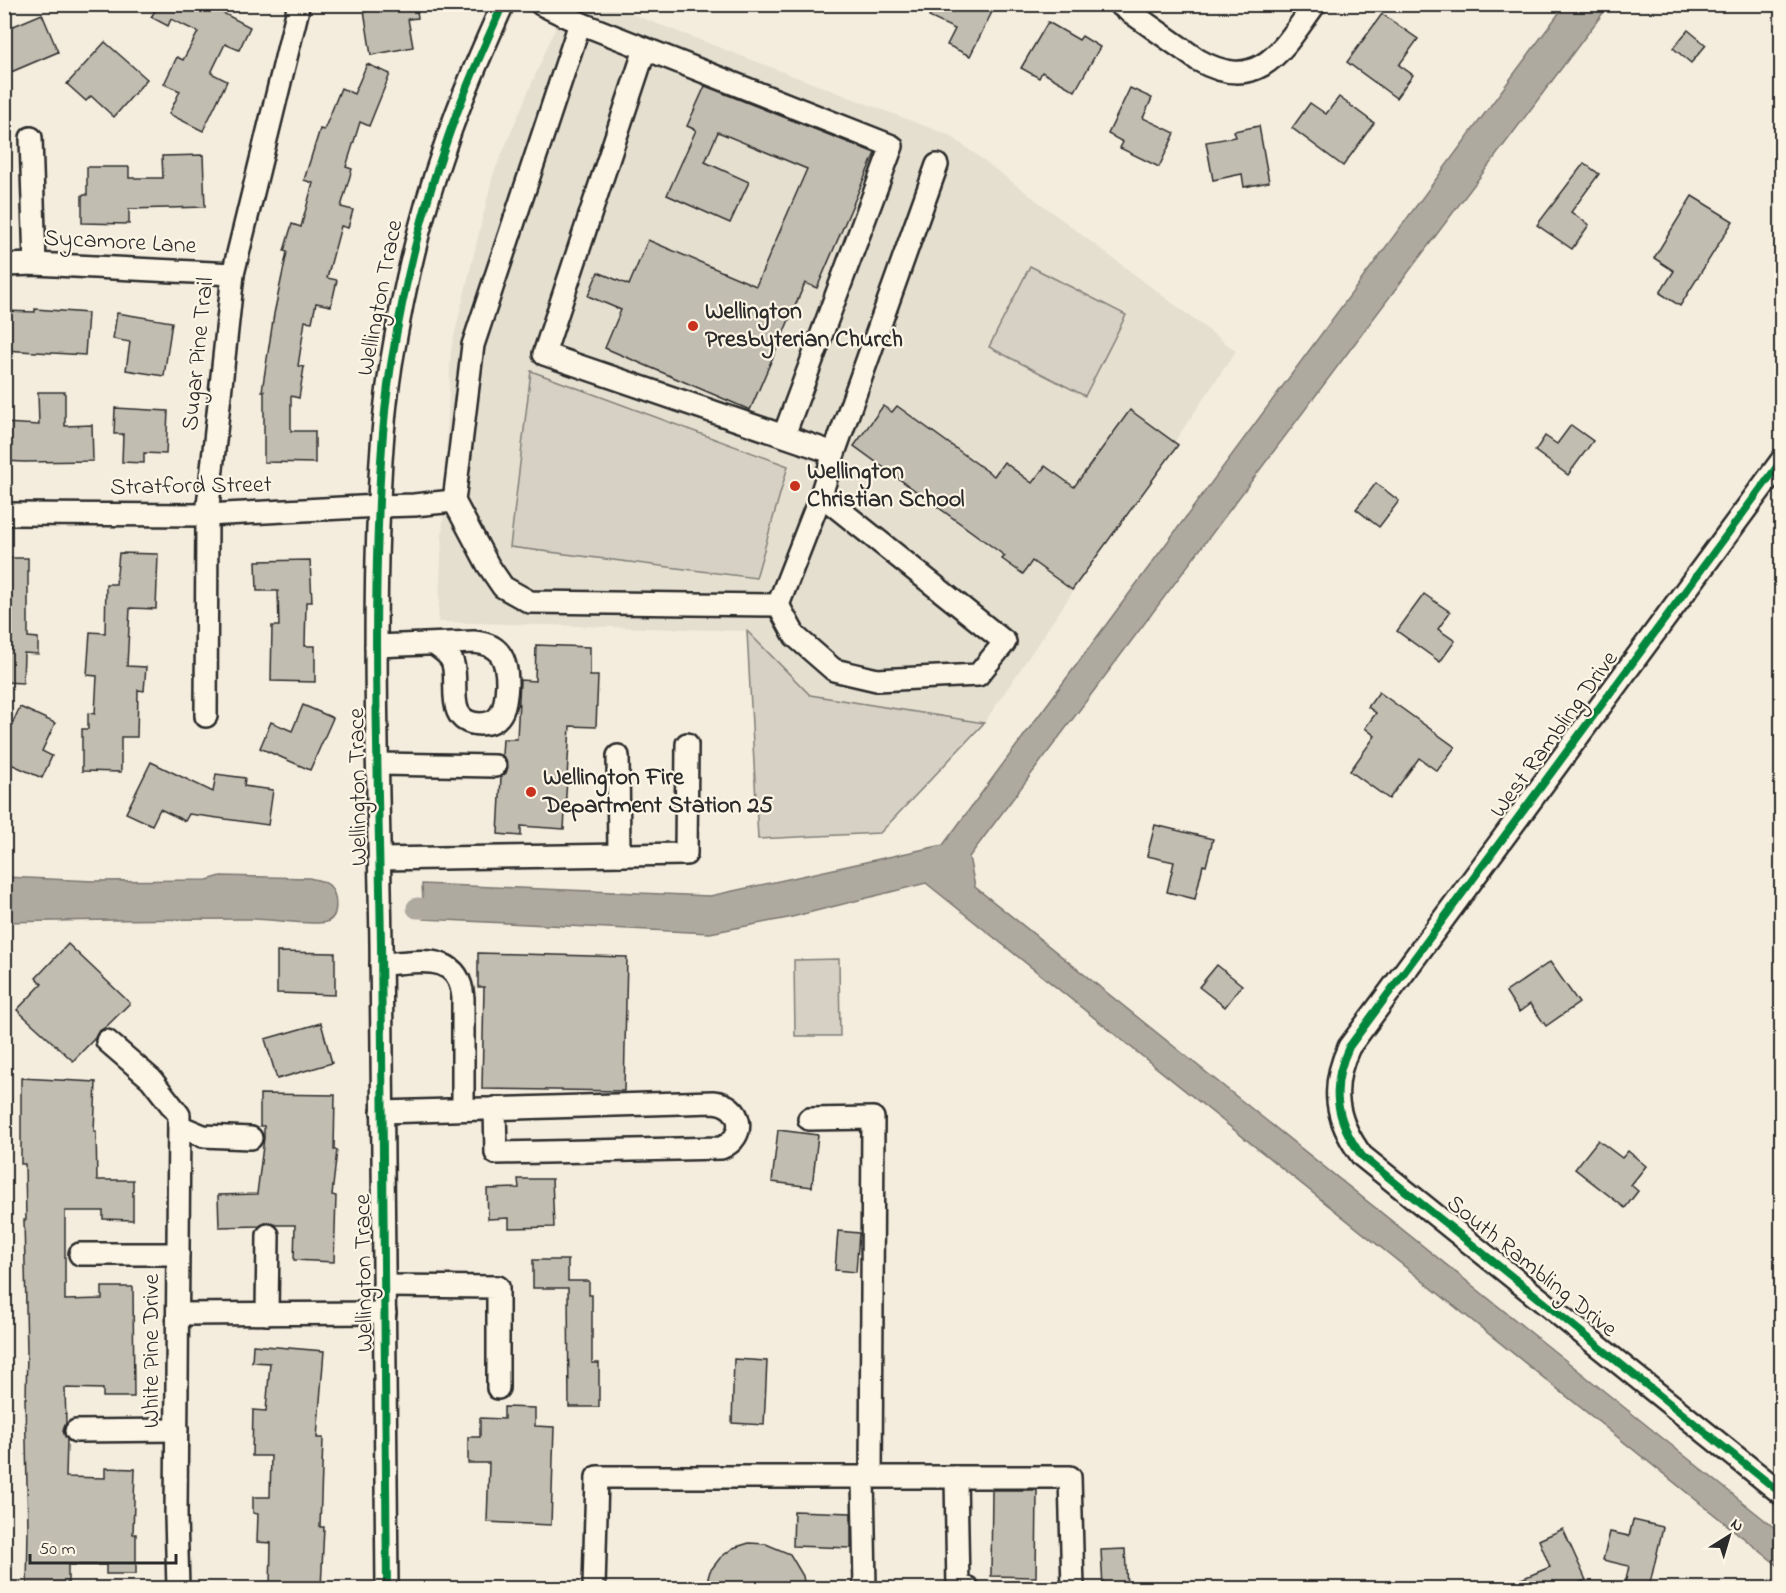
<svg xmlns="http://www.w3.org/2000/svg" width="1786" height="1593" viewBox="0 0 1786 1593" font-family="'Indie Flower',sans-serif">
	<rect width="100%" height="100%" fill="#f4edde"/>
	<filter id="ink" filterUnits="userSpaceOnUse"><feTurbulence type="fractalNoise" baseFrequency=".0167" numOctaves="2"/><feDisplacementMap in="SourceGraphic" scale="12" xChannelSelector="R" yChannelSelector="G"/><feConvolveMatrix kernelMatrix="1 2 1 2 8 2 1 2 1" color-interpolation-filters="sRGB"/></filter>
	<g filter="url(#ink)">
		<!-- built -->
		<polygon fill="#e5dfd0" points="565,5 608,5 951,136 1236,351 984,723 810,695 747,631 438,622 451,349 493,175"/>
		<!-- green -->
		<g fill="#d6d1c4" stroke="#807e78" stroke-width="1.5">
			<polygon points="1030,266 1126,315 1085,396 989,347"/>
			<polygon points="531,371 788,466 756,578 510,547"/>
			<polygon points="747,631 810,695 984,723 880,833 758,839"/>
			<polygon points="839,959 840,1036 795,1036 794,960"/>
		</g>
		<!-- water -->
		<g fill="#afaaa0" stroke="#7a7771" stroke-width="1.5">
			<polygon points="1565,5 1609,5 969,857 975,887 1781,1533 1781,1568 926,883 788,918 710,933 424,919 422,884 710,896 943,845"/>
			<path d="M221 876 309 878C316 880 324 880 330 886 337 895 340 918 326 922 313 926 270 919 253 919 170 919 87 920 5 922V877L94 881 207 880Z"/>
		</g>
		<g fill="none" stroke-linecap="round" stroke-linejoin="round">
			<!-- canal -->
			<polyline stroke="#afaaa0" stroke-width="21" points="417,908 450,909"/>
		</g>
		<!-- building -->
		<g fill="#c2bdb1" stroke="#2b2b2b" stroke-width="1.5">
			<polygon points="142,4 222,4 219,11 250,27 239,50 225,44 211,73 227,81 203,131 169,114 180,91 164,84 177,57 183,60 198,32 171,19 168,26 151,17 155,11"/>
			<polygon points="363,4 416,4 418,18 408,19 413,47 371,55"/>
			<polygon points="935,4 996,4 970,56 947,45 955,29 929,17"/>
			<polygon points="42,14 58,52 4,75 4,30"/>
			<polygon points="1382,14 1418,39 1399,65 1413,75 1396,98 1347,62"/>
			<polygon points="1048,22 1079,40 1082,36 1100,47 1075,91 1042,72 1039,78 1021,68"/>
			<polygon points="1688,30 1706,45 1691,63 1673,48"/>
			<polygon points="105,42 147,79 114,117 91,96 86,101 67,84"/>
			<polygon points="367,64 390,74 369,126 360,122 346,167 352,169 341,207 353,210 348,228 341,226 327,278 337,280 331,306 316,303 312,322 305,321 298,366 304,367 299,398 291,396 291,431 315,431 315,463 264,462 264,391 262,391 274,314 287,252 284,251 292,224 301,227 313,183 304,180 320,129 324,130 341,88 354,94"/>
			<polygon points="705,86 875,153 817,288 805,283 750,410 605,348 621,310 588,296 598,272 629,285 648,240 756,286 807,169 718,132 705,162 749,182 730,223 667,195 696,130 687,126"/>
			<polygon points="1130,88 1152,98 1143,118 1175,133 1159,167 1120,148 1123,142 1108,134"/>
			<polygon points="1339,97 1374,123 1343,166 1292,128 1310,103 1326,114"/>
			<polygon points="1259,126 1269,182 1244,187 1242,174 1213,180 1206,142 1236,137 1234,131"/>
			<polygon points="203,155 205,207 129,209 129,224 82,223 82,195 87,195 87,167 129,167 129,178 163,178 162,156"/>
			<polygon points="1584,163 1599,174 1571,212 1589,225 1572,249 1537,225"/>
			<polygon points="1692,196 1733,221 1680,306 1660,293 1674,271 1654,258"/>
			<polygon points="35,309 88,313 85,355 4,350 4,311 35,312"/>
			<polygon points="117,313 172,322 164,376 126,370 130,342 113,339"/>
			<polygon points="38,392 65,392 65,426 92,425 93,461 24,462 4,461 4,423 39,425"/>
			<polygon points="883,406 892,412 897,406 994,476 1004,462 1032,483 1045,466 1074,487 1130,410 1178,445 1072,590 1032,561 1023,574 1002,559 1005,556 854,446"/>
			<polygon points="115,408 168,411 166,454 144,453 144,463 122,462 123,434 114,434"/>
			<polygon points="1571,425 1593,441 1568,475 1535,451 1545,436 1557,444"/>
			<polygon points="1376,483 1399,501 1379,527 1356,509"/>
			<polygon points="119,553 158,554 156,609 130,608 127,666 146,667 144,691 138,690 137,737 121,737 121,772 82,771 82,729 88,729 88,713 95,714 97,676 87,675 90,632 105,633 106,584 116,584"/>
			<polygon points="4,558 28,558 28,637 38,638 38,654 24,653 23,683 4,682"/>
			<polygon points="310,560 312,602 306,602 305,646 315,646 315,682 271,681 272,626 279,626 278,591 257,591 256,561"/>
			<polygon points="1424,594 1450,612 1438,629 1455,641 1440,662 1397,631"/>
			<polygon points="536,645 590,647 590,676 598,676 596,727 570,726 564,829 521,826 521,836 498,834 501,777 506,773 508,767 506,760 502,755 503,739 517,739 520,680 535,681"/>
			<polygon points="1379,692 1455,747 1437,771 1419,758 1389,799 1350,771 1375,736 1365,728 1376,713 1368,707"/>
			<polygon points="303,705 333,718 310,770 260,748 271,722 292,731"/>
			<polygon points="20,707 55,723 42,751 52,756 42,778 4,761 4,741"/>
			<polygon points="151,762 213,792 216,774 245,778 244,786 273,790 268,825 189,814 185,821 160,809 152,825 126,813"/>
			<polygon points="1155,825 1213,839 1206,866 1203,865 1195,899 1167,892 1174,862 1147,856"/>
			<polygon points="68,944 130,1003 107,1026 98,1032 95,1038 73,1061 17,1010 42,984 36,978"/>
			<polygon points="277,952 335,953 335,995 277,993"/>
			<polygon points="478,953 627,957 624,1091 482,1089 484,987 478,987"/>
			<polygon points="1550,962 1579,1003 1546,1026 1530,1004 1519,1012 1506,992"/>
			<polygon points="1217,965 1242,985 1225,1007 1199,987"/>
			<polygon points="321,1023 332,1063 277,1079 265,1039"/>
			<polygon points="21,1078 96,1082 94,1131 96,1131 97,1180 133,1180 133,1220 103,1219 103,1211 65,1211 65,1300 102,1299 102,1287 133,1287 134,1397 103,1397 103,1389 65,1388 66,1423 63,1431 67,1439 66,1477 105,1478 105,1468 135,1469 133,1534 136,1534 136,1574 106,1574 106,1565 68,1565 68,1588 27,1588 28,1528 25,1398 26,1398 27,1351 24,1220 26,1220 25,1164 21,1164"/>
			<polygon points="260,1094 335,1095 334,1150 337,1150 332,1195 336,1196 334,1262 294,1260 295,1225 276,1225 268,1222 260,1226 219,1227 218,1195 257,1194 264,1138 264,1126 260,1126"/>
			<polygon points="778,1130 818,1135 812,1187 772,1182"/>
			<polygon points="1598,1140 1622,1158 1628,1151 1646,1166 1631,1185 1638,1191 1625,1208 1575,1169"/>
			<polygon points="518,1179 552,1179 554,1227 509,1228 509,1218 488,1219 487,1189 519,1188"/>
			<polygon points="838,1231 859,1233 856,1272 835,1270"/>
			<polygon points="533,1260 568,1260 568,1281 589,1281 589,1295 592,1295 592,1363 599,1363 599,1407 569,1407 568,1288 533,1288"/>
			<polygon points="253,1345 324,1351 317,1438 323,1438 320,1527 324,1527 321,1588 270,1588 271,1543 257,1542 258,1514 253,1513 253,1497 270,1497 271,1456 252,1456 253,1410 266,1411 270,1363 252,1362"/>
			<polygon points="734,1359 767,1361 764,1425 732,1423"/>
			<polygon points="504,1407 535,1408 535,1426 554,1427 551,1525 487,1522 489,1463 468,1463 468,1437 480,1437 480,1418 504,1419"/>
			<polygon points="992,1490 1037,1490 1036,1577 991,1576"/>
			<polygon points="794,1511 851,1513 851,1548 793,1546"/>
			<polygon points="1633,1520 1663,1527 1649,1588 1624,1588 1629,1566 1603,1560 1610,1532 1629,1536"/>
			<polygon points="1563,1529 1586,1580 1568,1588 1500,1588 1550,1567 1539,1540"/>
			<polygon points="749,1543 766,1544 790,1554 803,1576 805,1588 705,1588 710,1571 720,1558 733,1548"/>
			<polygon points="1125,1549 1127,1588 1103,1588 1101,1550"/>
		</g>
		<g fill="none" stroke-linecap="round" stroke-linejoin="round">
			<!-- minor casing -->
			<g stroke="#2b2b2b" stroke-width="26">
				<g id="minor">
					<polyline points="541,4 580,23 892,146 784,435"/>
					<path d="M1119 4 1198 60C1260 95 1283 48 1315 4"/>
					<polyline points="580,23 473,345 454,501 488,565 503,587 530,602 778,605"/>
					<polyline points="645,49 544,354 834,453"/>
					<polyline points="31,138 35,264"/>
					<polyline points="4,265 35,264 233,274"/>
					<path d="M1782 460 1349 1047C1330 1087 1335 1120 1362 1156L1782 1494"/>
					<polyline points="4,514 207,515 379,506 414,505 454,501"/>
					<polyline points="778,605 795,636 834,670 877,680 978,675 1005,642 821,495"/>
					<polyline points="778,605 821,495 834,453 937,165"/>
					<path d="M376 646 474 642C500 644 507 659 507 683 506 702 505 724 480 724 444 723 459 684 453 664 451 655 441 649 434 644"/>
					<polyline points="206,716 207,515 233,274 297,13 298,4"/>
					<polyline points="618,756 619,855"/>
					<polyline points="378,764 495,766"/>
					<polyline points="379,859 686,854 687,744"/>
					<path d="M381 964C415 963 459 949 463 998V1109"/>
					<polyline points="107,1041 151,1079 179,1115 176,1516 178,1588"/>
					<path d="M382 1112 713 1102C743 1104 748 1137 721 1148L496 1153 495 1108"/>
					<polyline points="809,1119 873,1118 871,1477"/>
					<polyline points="179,1126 203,1136 251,1138"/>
					<polyline points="80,1254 178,1254"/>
					<polyline points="384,1286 498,1287 498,1388"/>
					<polyline points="178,1314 385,1313"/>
					<polyline points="267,1314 268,1235"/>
					<polyline points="76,1431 177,1430"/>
					<polyline points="863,1477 865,1588"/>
					<polyline points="956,1477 958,1588 968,1588"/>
					<path d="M387 1588C385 1374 384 1159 381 944 379 815 374 686 377 558 379 493 381 428 391 365 403 291 420 217 445 146 461 98 482 51 503 4"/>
					<polyline points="594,1588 597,1477 1070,1477 1073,1588"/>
				</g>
			</g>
			<!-- minor -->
			<use href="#minor" stroke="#fcf5e5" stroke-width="21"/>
			<!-- cycleway casing -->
			<g stroke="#fcf5e5" stroke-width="11">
				<g id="cycleway">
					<path d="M1782 460 1349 1047C1330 1087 1335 1120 1362 1156L1782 1494"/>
					<path d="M387 1588C385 1374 384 1159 381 944 379 815 374 686 377 558 379 493 381 428 391 365 403 291 420 217 445 146 461 98 482 51 503 4"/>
				</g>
			</g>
			<!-- cycleway -->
			<use href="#cycleway" stroke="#00873e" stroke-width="8"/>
		</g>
	</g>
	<!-- markers -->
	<g fill="#c8321e" stroke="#fcf5e5" stroke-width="2">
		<circle cx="693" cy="326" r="6"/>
		<circle cx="795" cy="486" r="6"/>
		<circle cx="531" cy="792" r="6"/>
	</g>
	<g text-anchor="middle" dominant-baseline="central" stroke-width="4.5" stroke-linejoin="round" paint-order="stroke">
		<!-- street labels -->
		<g font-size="24" fill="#2b2b2b" stroke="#fcf5e5">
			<text transform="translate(120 243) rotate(3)">Sycamore Lane</text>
			<text transform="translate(381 298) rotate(-79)">Wellington Trace</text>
			<text transform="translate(199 354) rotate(-84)">Sugar Pine Trail</text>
			<text transform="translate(191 487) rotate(-1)">Stratford Street</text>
			<text transform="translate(1555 735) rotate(-54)">West Rambling Drive</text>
			<text transform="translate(359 787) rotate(-91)">Wellington Trace</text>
			<text transform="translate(1531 1267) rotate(39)">South Rambling Drive</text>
			<text transform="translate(365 1273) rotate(-91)">Wellington Trace</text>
			<text transform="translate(152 1351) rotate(-90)">White Pine Drive</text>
		</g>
		<!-- poi labels -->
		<g font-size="24" font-weight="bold" fill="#2b2b2b" stroke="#fcf5e5" text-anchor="start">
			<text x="705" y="312">Wellington<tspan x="705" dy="28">Presbyterian Church</tspan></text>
			<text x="807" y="472">Wellington<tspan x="807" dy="28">Christian School</tspan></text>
			<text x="543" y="778">Wellington Fire<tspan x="543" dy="28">Department Station 25</tspan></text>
		</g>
	</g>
	<!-- margin -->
	<rect width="1786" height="1593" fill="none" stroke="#fcf5e5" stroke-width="24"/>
	<rect x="12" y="12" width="1762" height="1569" fill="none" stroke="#2b2b2b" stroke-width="2" filter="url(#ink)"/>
	<!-- north arrow -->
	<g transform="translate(1729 1536) rotate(37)" stroke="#fcf5e5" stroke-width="4.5" paint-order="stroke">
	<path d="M0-4.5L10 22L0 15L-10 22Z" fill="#2b2b2b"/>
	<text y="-9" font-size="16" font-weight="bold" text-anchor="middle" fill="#2b2b2b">N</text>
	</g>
	<!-- scale -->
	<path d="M30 1554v9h146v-9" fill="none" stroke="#2b2b2b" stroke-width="3"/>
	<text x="39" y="1554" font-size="18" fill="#2b2b2b" stroke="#fcf5e5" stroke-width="4.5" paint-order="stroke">50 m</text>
</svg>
